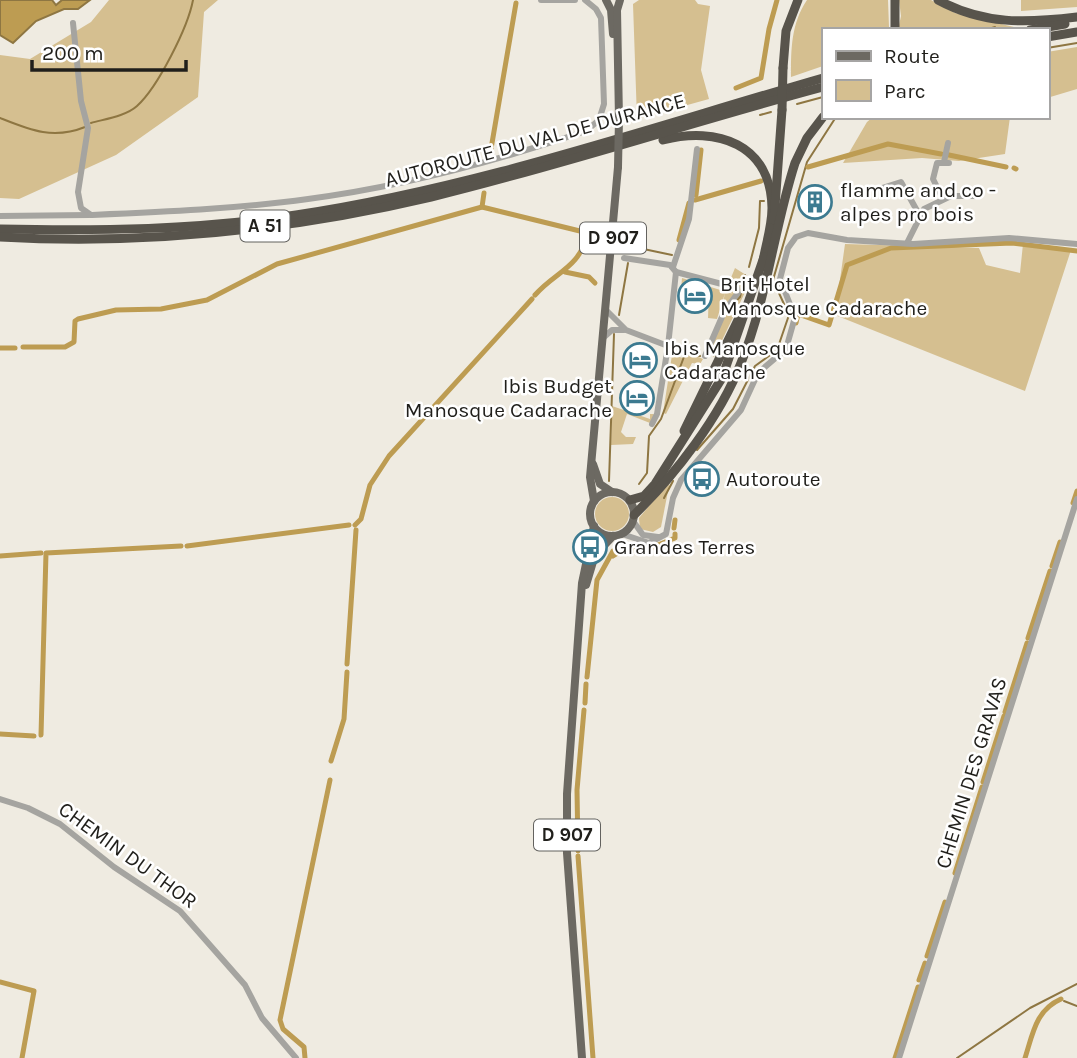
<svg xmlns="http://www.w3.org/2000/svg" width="1077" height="1058" viewBox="0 0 1077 1058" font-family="Karla,sans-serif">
	<rect width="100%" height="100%" fill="#efebe1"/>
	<!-- green -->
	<g fill="#d5bf90">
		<polygon points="109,0 218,0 204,12 198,97 116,155 19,199 0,198 0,55 30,59 91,22"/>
		<polygon points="639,0 695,0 698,4 710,6 701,70 709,99 637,119 633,4"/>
		<path d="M807 0H888L889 27 887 30H823V66L791 77C791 49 791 24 807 0Z"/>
		<polygon points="899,0 931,0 955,13 1014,27 1000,30 898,30 901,16"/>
		<polygon points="1021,0 1077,0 1077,7 1021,11"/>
		<polygon points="1077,47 1077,89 1047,98 1047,52"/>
		<polygon points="873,117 1010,117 1005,154 959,161 922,158 843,163 867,122"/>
		<polygon points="845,244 979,248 986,265 1020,273 1023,244 1071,250 1025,391 835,315"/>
		<polygon points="735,268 746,275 749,284 714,357 708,351 739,288 728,285"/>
		<polygon points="682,278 733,294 728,291 735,289 736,294 720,316 725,293 717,319 708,318 709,291 683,289 680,302"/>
		<polygon points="684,351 703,359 700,364 692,363 666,414 663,413 672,355 683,358"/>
		<polygon points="612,406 650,419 650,414 654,414 650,423 627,414 621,432 626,437 636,437 633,444 611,445"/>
		<polygon points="670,481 661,527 653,532 640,529 639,518"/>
		<circle cx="612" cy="514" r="17"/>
	</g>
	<!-- water -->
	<polygon fill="#bd9c52" stroke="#8e7642" stroke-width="2" points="0,0 52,0 56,5 62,0 90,0 78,9 64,9 36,21 13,43 0,35"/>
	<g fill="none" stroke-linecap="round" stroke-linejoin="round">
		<!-- stream -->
		<g stroke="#8e7642" stroke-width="2">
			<polyline points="985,30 995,27"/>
			<polyline points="1047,48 1077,43"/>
			<polyline points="797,104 823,97"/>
			<polyline points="760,115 771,112"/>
			<path d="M0 118C30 130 53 140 85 127"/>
			<path d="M91 123C105 119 126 116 137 106 158 87 188 27 193 0"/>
			<polyline points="629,252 634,247 672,255"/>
			<polyline points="749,267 759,228 760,201 764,201"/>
			<polyline points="733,304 740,297 745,275"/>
			<polyline points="619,315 628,263"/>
			<polyline points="697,450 733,409 755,366 777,350 789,315 773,280 807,162 836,117"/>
			<polyline points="609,481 614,334"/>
			<polyline points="639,484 647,473 649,436 661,419 685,354 700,356"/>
			<polyline points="664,498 673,481"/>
			<polyline points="1064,1001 1077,1006"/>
			<polyline points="957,1058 1030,1008 1077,984"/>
		</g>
		<!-- canal -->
		<g stroke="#bd9c52" stroke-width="5">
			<polyline points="736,88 761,78 769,29 777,0"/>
			<polyline points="491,149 516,3"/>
			<polyline points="949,155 1006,167"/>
			<polyline points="808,167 888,144 941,154"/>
			<polyline points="1014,168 1016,169"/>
			<polyline points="696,195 701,150"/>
			<polyline points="695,200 761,181"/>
			<polyline points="482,207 484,193"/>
			<polyline points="679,240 689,203"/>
			<polyline points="565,272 589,277 595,283"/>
			<polyline points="796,323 798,314 829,325 847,265 891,248 1012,243 1077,251"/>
			<path d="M23 347H65L74 342 75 321 78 319 116 310 161 309 207 300 277 264 482 207 588 233C579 269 556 271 535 295"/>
			<polyline points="0,348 15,348"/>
			<polyline points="1073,503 1077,491"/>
			<polyline points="355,525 361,519 370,485 389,456 532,299"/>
			<polyline points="674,528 675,520"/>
			<polyline points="187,546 349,525"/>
			<polyline points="0,556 41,553"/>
			<polyline points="613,556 621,551 648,549 675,538 675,534"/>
			<polyline points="1052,566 1060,542"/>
			<polyline points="1028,638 1050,571"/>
			<polyline points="347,664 356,530"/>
			<polyline points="587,677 597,580 613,551"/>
			<polyline points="585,703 586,684"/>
			<polyline points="1005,712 1027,643"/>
			<polyline points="0,734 34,736"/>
			<polyline points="41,735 46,553 181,546"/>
			<polyline points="331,761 344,719 347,672"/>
			<polyline points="983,782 1004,716"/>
			<polyline points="578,851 577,790 584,710"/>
			<polyline points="578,856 593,1058"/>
			<polyline points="955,873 982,787"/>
			<polyline points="927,956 945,902"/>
			<polyline points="919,980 925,963"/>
			<polyline points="0,982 34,991 22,1058"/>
			<polyline points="305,1058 304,1047 283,1029 280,1020 330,780"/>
			<polyline points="895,1058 918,987"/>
			<path d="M1025 1058C1033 1033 1036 1010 1061 999"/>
		</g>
		<!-- minor -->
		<g stroke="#a5a4a0" stroke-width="6">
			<polyline points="541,0 575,0"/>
			<path d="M73 23 81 101 88 128 78 192 81 208 91 215C163 212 236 209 308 199 402 187 497 161 586 131L599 120 604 104 601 18 596 9 585 0"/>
			<polyline points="944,162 948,143"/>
			<polyline points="882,188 901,182 920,216"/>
			<polyline points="943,199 933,179 937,163 949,163"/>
			<polyline points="0,216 89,215"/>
			<polyline points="907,243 924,209 951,196 979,196"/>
			<polyline points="624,258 670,265 676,272 737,288 738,293 725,310 705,356"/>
			<polyline points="673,267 689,219 697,149"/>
			<polyline points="605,309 626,330 668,346 657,414 652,424"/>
			<polyline points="603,338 612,330 624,330"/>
			<polyline points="668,346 676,272"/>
			<polyline points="633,521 643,535 658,537"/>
			<polyline points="622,534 649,543 666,534 673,498 681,480 741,410 758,373 786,349 795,317 780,279 788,248 796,237 808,233 847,240 913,244 1009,238 1077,244"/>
			<polyline points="0,799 28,808 60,824 114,867 180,911 245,985 262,1018 296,1058"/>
			<polyline points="899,1058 1077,499"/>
		</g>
		<!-- major -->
		<g stroke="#6c6962" stroke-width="8">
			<polyline points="606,0 611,10 613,34"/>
			<polyline points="619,119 617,10 620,0"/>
			<polyline points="593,464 600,484 612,492"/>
			<circle cx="612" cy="514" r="22"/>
			<polyline points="594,501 590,477 618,167"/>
			<polyline points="586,585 595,555 613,536"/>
			<polyline points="582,1058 567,853 567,794 582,583 594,526"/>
		</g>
		<!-- highway -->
		<g stroke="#58544c" stroke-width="9">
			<polyline points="895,0 895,30"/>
			<path d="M938 0C984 25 1026 23 1077 17"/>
			<polyline points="1030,30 1065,24"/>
			<polyline points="1047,37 1077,32"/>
			<polyline points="783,68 786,31 798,0"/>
			<path d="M663 140C717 126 771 144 772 208 772 226 766 244 763 261"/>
			<polyline points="774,220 782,110"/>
			<path d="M0 229C99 231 198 230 296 215 476 188 649 128 823 78"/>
			<path d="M0 237C143 245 291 230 431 197 563 165 692 122 823 87"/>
			<polyline points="684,431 739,318"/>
			<polyline points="630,500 644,496 655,484 722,378 764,257"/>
			<path d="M634 515C675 475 720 417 741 363 767 299 774 228 795 163L807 138 823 117"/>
		</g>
		<!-- major-bridge -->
		<polyline stroke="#6c6962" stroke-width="8" points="618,167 619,119"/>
		<!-- highway-bridge -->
		<polyline stroke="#58544c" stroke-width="9" points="782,110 783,68"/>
	</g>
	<!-- icons -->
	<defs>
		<g id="building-ring" transform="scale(1.75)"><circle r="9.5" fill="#fff" stroke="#3c7a90" stroke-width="1.5"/><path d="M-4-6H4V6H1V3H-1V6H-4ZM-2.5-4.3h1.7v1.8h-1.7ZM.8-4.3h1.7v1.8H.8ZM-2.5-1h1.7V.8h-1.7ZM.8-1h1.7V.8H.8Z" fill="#3c7a90"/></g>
		<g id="hotel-ring" transform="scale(1.75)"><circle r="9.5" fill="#fff" stroke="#3c7a90" stroke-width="1.5"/><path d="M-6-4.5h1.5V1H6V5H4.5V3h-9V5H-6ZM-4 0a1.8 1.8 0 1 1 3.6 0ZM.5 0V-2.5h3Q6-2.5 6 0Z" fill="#3c7a90"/></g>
		<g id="bus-ring" transform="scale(1.75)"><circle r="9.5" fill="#fff" stroke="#3c7a90" stroke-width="1.5"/><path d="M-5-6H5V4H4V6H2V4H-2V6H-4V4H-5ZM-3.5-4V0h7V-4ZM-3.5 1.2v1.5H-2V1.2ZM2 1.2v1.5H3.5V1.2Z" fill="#3c7a90"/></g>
	</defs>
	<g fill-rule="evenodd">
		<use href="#building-ring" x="815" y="202"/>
		<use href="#hotel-ring" x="695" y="296"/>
		<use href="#hotel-ring" x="640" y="360"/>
		<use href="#hotel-ring" x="637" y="398"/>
		<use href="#bus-ring" x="702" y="479"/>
		<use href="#bus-ring" x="590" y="547"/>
	</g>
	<g text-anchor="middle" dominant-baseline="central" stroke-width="5" stroke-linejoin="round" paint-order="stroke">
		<!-- shield labels -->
		<g fill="#fff" stroke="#63625f" stroke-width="2">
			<rect x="240.5" y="210.5" width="49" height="31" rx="5"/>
			<rect x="580" y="222.5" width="66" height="31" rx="5"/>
			<rect x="534" y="819.5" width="66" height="31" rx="5"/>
		</g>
		<g font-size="19" font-weight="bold" fill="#201f1b">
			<text x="265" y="226">A 51</text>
			<text x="613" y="238">D 907</text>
			<text x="567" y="835">D 907</text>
		</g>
		<!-- street labels -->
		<g font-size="21" fill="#201f1b" stroke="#fff">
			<text transform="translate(535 140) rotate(-15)">AUTOROUTE DU VAL DE DURANCE</text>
			<text transform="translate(971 773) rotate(-73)">CHEMIN DES GRAVAS</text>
			<text transform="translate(128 855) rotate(36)">CHEMIN DU THOR</text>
		</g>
		<!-- poi labels -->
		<g font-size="21" fill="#201f1b" stroke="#fff" text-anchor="start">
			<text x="840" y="190">flamme and co -<tspan x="840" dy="24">alpes pro bois</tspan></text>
			<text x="720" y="284">Brit Hotel<tspan x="720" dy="24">Manosque Cadarache</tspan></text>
			<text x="664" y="348">Ibis Manosque<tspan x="664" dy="24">Cadarache</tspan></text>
			<text x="612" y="386" text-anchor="end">Ibis Budget<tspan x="612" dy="24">Manosque Cadarache</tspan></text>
			<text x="726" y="479">Autoroute</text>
			<text x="614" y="547">Grandes Terres</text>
		</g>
	</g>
	<!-- legend -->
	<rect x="822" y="28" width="228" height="91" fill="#ffffff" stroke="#a6a5a4" stroke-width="2"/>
	<rect x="836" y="51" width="35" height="10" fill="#6c6962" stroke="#a6a5a4" stroke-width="2"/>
	<text x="884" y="63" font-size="21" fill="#201f1b">Route</text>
	<rect x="836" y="80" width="35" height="21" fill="#d5bf90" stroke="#a6a5a4" stroke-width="2"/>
	<text x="884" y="98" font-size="21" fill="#201f1b">Parc</text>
	<!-- scale -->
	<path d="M32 60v10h154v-10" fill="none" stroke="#201f1b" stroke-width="3.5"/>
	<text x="42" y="60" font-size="21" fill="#201f1b" stroke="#ffffff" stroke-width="5" paint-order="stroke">200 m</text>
</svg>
